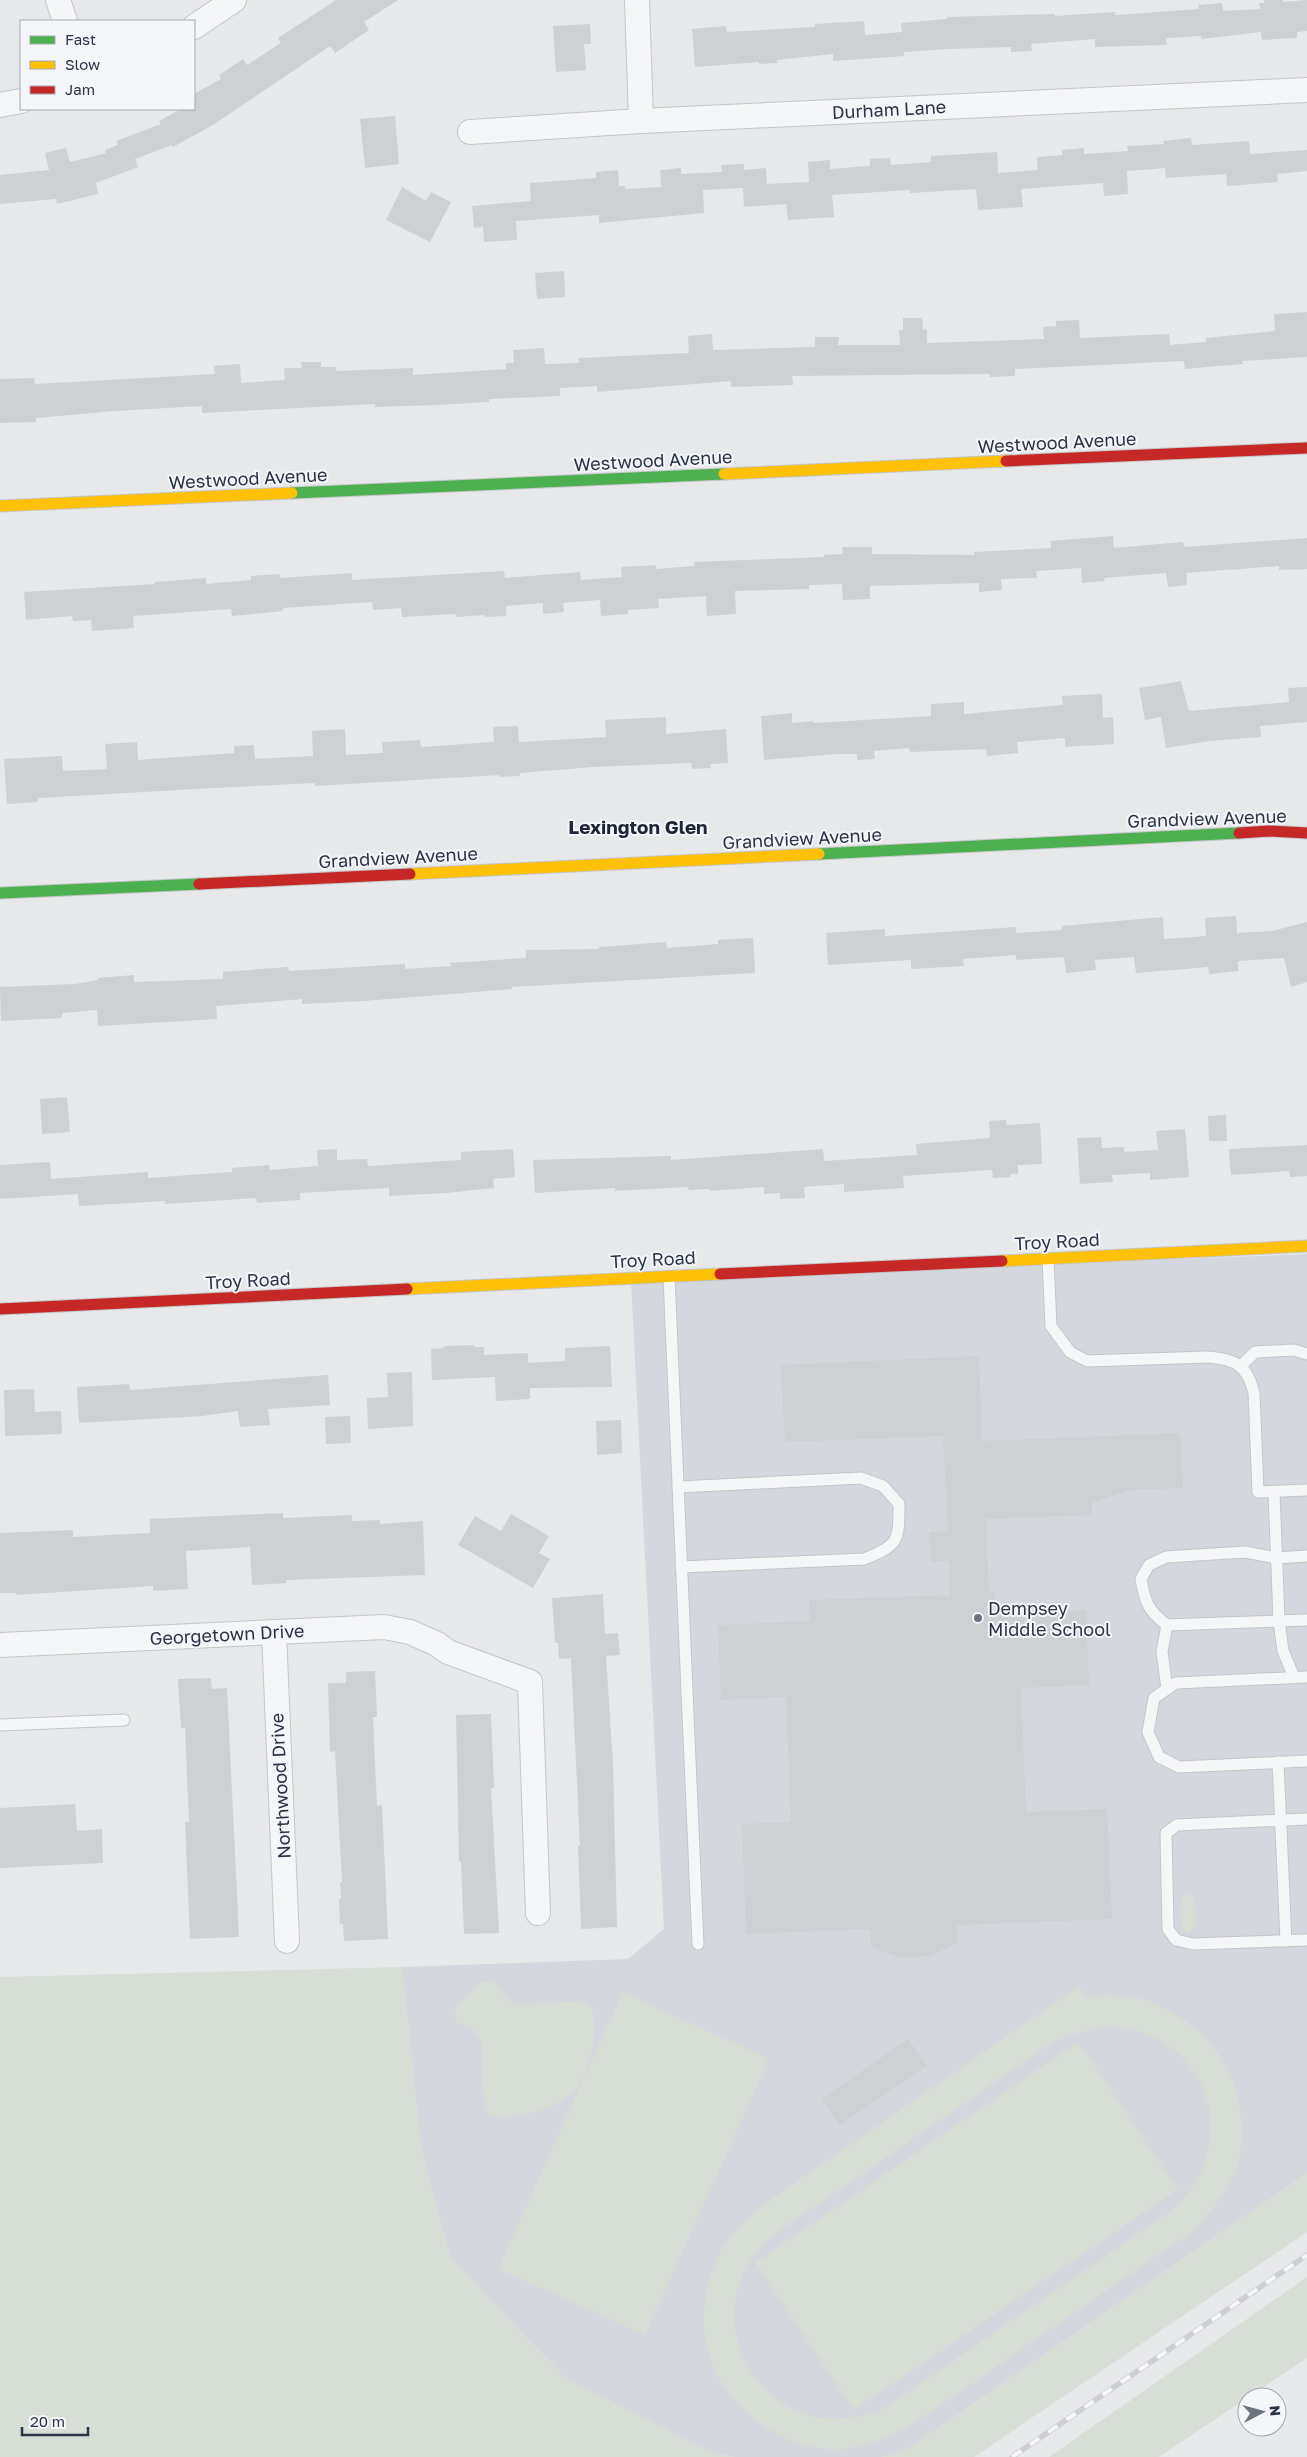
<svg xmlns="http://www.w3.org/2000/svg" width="1307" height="2457" viewBox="0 0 1307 2457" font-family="'Golos Text',sans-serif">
	<rect width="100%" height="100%" fill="#e6e8ea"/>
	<!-- built -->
	<polygon fill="#d4d7dd" points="1307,1254 1307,2173 906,2450 882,2457 735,2457 712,2453 565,2378 450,2257 421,2148 402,1967 628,1959 664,1929 631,1281"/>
	<!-- green -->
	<g fill="#d6ded6" fill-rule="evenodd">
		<path d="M1188 1893 1195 1899 1196 1926 1190 1932H1186C1179 1924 1179 1902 1184 1894Z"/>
		<polygon points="402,1967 421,2148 450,2257 565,2378 712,2453 735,2457 0,2457 0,1977"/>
		<path d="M492 1981 515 2005 583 2001 592 2006C596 2030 593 2064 579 2085 569 2101 548 2109 530 2113 516 2116 503 2119 489 2114 485 2103 482 2091 482 2079 482 2051 490 2032 456 2023L455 2008 481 1982Z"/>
		<path d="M1079 1986 1085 1997C1104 1995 1123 1995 1142 1999 1149 2000 1156 2005 1163 2008 1207 2028 1237 2067 1241 2116 1242 2133 1242 2156 1235 2172 1225 2195 1210 2212 1193 2231L913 2424C886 2439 857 2452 826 2449 771 2444 716 2398 706 2343 700 2313 707 2276 721 2250 731 2231 750 2217 766 2203ZM1116 2027C1138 2030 1162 2037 1178 2053 1226 2100 1220 2168 1171 2211L880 2411C857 2418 832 2422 808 2415 741 2394 710 2310 756 2253 761 2246 769 2240 775 2234L1052 2043C1074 2032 1092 2028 1116 2027Z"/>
		<polygon points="623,1992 769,2059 645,2335 498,2269"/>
		<polygon points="1078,2042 1178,2189 854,2410 755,2263"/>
		<polygon points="1307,2173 1307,2232 974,2457 882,2457 906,2450"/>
		<polygon points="1307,2277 1307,2358 1159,2457 1049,2457"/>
	</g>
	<!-- building -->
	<g fill="#ced0d3">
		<polygon points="336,0 398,0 364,22 369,30 335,53 330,46 213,125 173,147 172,145 135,159 138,167 96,183 98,194 57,204 56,199 0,204 0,175 49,170 45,153 66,148 70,162 106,153 105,150 118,145 116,141 161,124 159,121 181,109 194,109 194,94 221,79 219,75 243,59 247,65 281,43 278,38"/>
		<polygon points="1264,0 1283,0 1283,2 1307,0 1307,31 1297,32 1297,38 1262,40 1261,32 1201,39 1201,36 1166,38 1167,45 1095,47 1095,39 1031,44 1032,51 1011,52 1011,47 948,49 904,52 904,56 833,61 833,54 777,60 777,63 759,64 759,62 695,67 692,29 726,26 727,32 815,27 815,24 864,21 865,35 902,32 901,23 947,19 947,17 1055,14 1055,16 1115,12 1115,15 1199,9 1198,5 1222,3 1223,11 1260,9 1259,3 1264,3"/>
		<polygon points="590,24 591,44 584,44 586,70 556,72 553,26"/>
		<polygon points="395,116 399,164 365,168 360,119"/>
		<polygon points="1191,138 1192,145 1249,141 1250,154 1307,150 1307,171 1277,174 1278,182 1227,186 1226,174 1166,178 1165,168 1127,171 1128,194 1104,196 1103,183 1021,189 1023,207 978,210 976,189 910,193 910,190 832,195 834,217 788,220 786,204 744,207 743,188 703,190 704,213 599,223 599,215 516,221 517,240 484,242 483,227 474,228 472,206 531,201 530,183 596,178 596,172 618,170 619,186 625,186 625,189 661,187 660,170 681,168 681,174 722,172 721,165 744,164 744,170 766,168 767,184 809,182 808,162 830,160 830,169 870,166 870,159 890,158 891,165 931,162 931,156 997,152 998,173 1038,170 1037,157 1062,155 1062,150 1084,148 1084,154 1128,151 1127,146 1164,144 1163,141"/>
		<polygon points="402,187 426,201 431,192 451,202 430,242 386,220"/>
		<polygon points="564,271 565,297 537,299 535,273"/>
		<polygon points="1307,312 1307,357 1242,361 1243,364 1185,369 1184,361 1015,369 1015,376 990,377 990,374 792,376 793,385 731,387 731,381 597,392 597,386 560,388 560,396 489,399 489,402 437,405 375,407 375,404 202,413 202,406 115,411 36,418 36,422 0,423 0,379 34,378 35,384 215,374 214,366 240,364 241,383 285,380 284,368 302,368 301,362 321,362 321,367 336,367 336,371 413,368 413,375 506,369 506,363 514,363 513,350 544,348 545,364 579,363 579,358 689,353 688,336 712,334 713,350 815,347 815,337 839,337 838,345 900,345 899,330 903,330 903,318 922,318 923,330 927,329 927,343 1044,339 1043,327 1056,326 1056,321 1079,320 1080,338 1169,334 1170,345 1206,342 1206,338 1275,331 1274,314"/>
		<polygon points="1113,536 1114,548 1183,542 1184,547 1307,538 1307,569 1279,570 1279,566 1186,573 1187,585 1168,587 1166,573 1104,578 1105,581 1082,583 1081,568 1036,571 1037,578 1001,579 1002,590 979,592 979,583 870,586 870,599 843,600 842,584 809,585 809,589 735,591 736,614 707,616 706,596 658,599 659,608 628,610 628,614 601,616 600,600 563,603 564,612 543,614 543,603 506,606 506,616 485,617 485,615 456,617 456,614 402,617 401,608 373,610 372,602 283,608 283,611 232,616 231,609 133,616 134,628 92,631 91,620 73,621 72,616 26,620 24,592 155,584 155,582 206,578 206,584 251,580 251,576 280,574 280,578 352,573 352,580 504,571 505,578 580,572 581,580 622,577 621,567 656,565 656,569 694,566 694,562 824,557 824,555 843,554 842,547 872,547 872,554 974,555 974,552 1051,548 1051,541"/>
		<polygon points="1181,681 1189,711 1289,702 1288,688 1307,687 1307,722 1260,726 1261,737 1210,741 1166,748 1161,717 1145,720 1139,688"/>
		<polygon points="1102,694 1103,718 1113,717 1114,744 1065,747 1065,738 1017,742 1018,753 987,756 986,749 910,752 909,748 874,751 875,759 857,760 857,754 838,754 764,760 761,716 792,713 792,723 814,721 814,723 931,716 931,704 964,702 964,714 1063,705 1062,696"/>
		<polygon points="666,717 666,734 726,729 728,763 710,764 711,768 692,769 691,763 593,767 520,773 520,776 499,777 499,775 315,786 315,783 214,788 38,798 38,802 7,804 4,759 62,756 63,771 107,769 105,744 137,742 138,760 234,753 234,746 254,745 255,759 313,756 312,731 345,729 346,755 383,753 382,742 420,740 421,747 494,742 493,727 518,726 519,742 606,737 605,720"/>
		<polygon points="1236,916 1237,933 1272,931 1307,922 1307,982 1291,987 1284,958 1238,961 1238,971 1209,974 1208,967 1136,973 1134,957 1095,960 1096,970 1066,973 1064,957 1016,960 1016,955 963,959 964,966 911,969 911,960 828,965 826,933 885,929 885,936 1016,927 1016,933 1062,930 1062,926 1163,917 1164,939 1206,936 1205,918"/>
		<polygon points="753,938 755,973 512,987 512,989 363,1001 302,1004 302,999 216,1006 217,1019 151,1023 98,1026 97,1010 62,1013 62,1018 1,1021 0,987 75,984 98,980 98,978 134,975 134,982 223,979 223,972 288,967 289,971 405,964 405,969 451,966 450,963 526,958 526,950 599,949 599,947 666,942 667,948 718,944 718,940"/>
		<polygon points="67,1097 70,1132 42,1134 40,1099"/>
		<polygon points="1226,1115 1227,1141 1209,1141 1208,1116"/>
		<polygon points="1006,1120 1007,1125 1040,1123 1042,1164 1018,1165 1018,1174 1011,1174 1010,1177 993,1178 992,1170 903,1176 904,1188 844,1192 844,1184 804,1187 805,1198 780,1199 780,1193 764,1194 764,1187 710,1191 710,1189 689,1190 688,1187 615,1191 615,1188 535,1193 533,1160 671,1156 671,1160 823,1149 824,1161 917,1155 916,1144 990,1138 989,1121"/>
		<polygon points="1185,1129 1189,1177 1150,1180 1150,1173 1112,1175 1113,1182 1080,1184 1077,1138 1101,1137 1102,1148 1124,1147 1124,1152 1158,1150 1156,1131"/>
		<polygon points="1307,1145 1307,1176 1290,1177 1289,1171 1231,1175 1229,1149"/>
		<polygon points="337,1149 337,1160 367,1159 368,1166 461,1160 461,1152 513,1149 515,1177 493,1179 494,1188 447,1193 389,1196 389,1188 300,1193 300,1200 257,1203 256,1198 165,1204 165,1201 79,1206 78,1194 0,1199 0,1165 50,1162 51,1179 148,1172 148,1178 232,1172 232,1168 269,1165 270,1170 318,1166 317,1150"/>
		<polygon points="474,1345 474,1347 484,1347 484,1355 528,1353 528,1363 565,1361 565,1348 610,1346 612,1387 530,1388 530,1399 496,1401 495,1377 432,1380 431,1349 444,1348 444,1346"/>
		<polygon points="979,1356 982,1441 1180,1433 1183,1488 1130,1490 1092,1503 1092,1515 986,1519 989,1593 994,1593 995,1614 1086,1610 1089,1685 1021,1688 1026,1812 1107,1809 1112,1919 957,1925 957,1943 930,1956 915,1957 899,1957 871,1947 870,1929 746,1934 742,1824 791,1822 786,1697 721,1700 718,1625 810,1621 809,1600 950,1595 949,1561 931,1562 929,1532 948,1531 943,1436 785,1442 781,1365"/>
		<polygon points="412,1372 413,1426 368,1429 367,1398 388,1397 387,1373"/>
		<polygon points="328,1375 330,1405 268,1409 270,1425 240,1427 238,1411 202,1416 79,1423 77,1387 129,1384 130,1390"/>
		<polygon points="34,1389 35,1412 61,1411 62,1434 5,1436 4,1390"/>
		<polygon points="350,1416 351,1443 326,1444 325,1417"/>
		<polygon points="621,1420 622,1453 597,1455 596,1421"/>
		<polygon points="283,1513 283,1518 352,1515 352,1521 380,1520 380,1524 423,1521 425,1575 286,1580 287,1583 252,1585 250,1547 186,1551 188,1589 153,1591 153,1586 16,1595 16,1593 0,1593 0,1533 73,1530 73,1537 150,1533 150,1519"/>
		<polygon points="511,1514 549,1536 539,1553 550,1559 533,1588 458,1545 475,1516 501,1531"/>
		<polygon points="603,1594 605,1634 618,1633 620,1655 606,1656 613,1764 617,1927 581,1929 578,1846 580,1846 571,1658 559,1659 558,1643 555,1643 552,1598"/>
		<polygon points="375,1671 377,1717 373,1717 377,1806 382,1805 388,1939 344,1941 343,1924 340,1924 339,1899 341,1899 340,1882 342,1882 335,1751 330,1752 328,1683 346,1683 346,1672"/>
		<polygon points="211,1678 212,1689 227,1688 239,1937 190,1939 185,1822 189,1822 185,1728 181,1728 178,1679"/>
		<polygon points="491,1714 494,1788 491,1788 499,1933 464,1934 461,1862 459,1862 456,1715"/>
		<polygon points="75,1804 77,1831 102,1829 103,1863 0,1868 0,1808"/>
		<polygon points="908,2039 927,2066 840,2125 822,2099"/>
	</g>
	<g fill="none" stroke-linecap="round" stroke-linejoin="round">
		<!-- lane casing -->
		<g stroke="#c4c6c8" stroke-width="13">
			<g id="lane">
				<path d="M1048 1259 1051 1326 1070 1352 1087 1361 1207 1357C1235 1359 1247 1364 1254 1393L1258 1492 1307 1490"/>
				<polyline points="669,1277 698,1944"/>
				<polyline points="1241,1366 1255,1352 1294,1350 1307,1354"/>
				<path d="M678 1487 861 1478 883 1486 899 1504C899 1541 899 1545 864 1559L681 1567"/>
				<polyline points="1274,1492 1279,1621 1283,1651 1294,1677"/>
				<path d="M1307 1556 1276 1558 1245 1552 1166 1557 1149 1565 1141 1579C1145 1602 1148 1611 1167 1625L1307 1620"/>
				<polyline points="1307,1677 1176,1683 1154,1698 1148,1732 1159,1757 1179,1767 1307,1761"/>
				<polyline points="1167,1689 1162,1652 1167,1625"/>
				<polyline points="0,1725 124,1720"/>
				<polyline points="1278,1762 1286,1941"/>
				<polyline points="1307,1819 1177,1825 1166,1833 1168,1929 1176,1940 1193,1944 1307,1940"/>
			</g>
		</g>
		<!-- street casing -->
		<g stroke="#c4c6c8" stroke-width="26">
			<g id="street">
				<polyline points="58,0 65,21"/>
				<polyline points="637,0 641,121"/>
				<polyline points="194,27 234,0"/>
				<polyline points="0,105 21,101"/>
				<polyline points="470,132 641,121 1307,90"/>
				<polyline points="274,1632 287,1941"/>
				<polyline points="0,1645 384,1627 410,1632 437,1644 448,1652 530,1682 538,1913"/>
			</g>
		</g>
		<!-- fast casing -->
		<g stroke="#c4c6c8" stroke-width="13">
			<g id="fast">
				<polyline points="292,493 724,474"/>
				<polyline points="819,854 1239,833"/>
				<polyline points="0,893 199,884"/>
			</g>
		</g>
		<!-- slow casing -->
		<g stroke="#c4c6c8" stroke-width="13">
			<g id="slow">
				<polyline points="724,474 1006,461"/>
				<polyline points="0,506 292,493"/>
				<polyline points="410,874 819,854"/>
				<polyline points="1002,1261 1307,1246"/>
				<polyline points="407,1289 720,1274"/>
			</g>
		</g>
		<!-- jam casing -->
		<g stroke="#c4c6c8" stroke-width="13">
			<g id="jam">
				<polyline points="1006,461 1307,448"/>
				<polyline points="1239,833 1269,831 1307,833"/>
				<polyline points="199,884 410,874"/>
				<polyline points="720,1274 1002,1261"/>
				<polyline points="0,1309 407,1289"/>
			</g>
		</g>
		<!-- lane -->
		<use href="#lane" stroke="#f5f6f7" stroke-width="11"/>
		<!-- street -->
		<use href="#street" stroke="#f5f6f7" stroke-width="24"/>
		<!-- fast -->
		<use href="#fast" stroke="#4caf50" stroke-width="11"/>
		<!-- slow -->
		<use href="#slow" stroke="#ffc107" stroke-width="11"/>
		<!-- jam -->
		<use href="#jam" stroke="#c62828" stroke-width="11"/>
		<!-- rail casing -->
		<g stroke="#cecfd2" stroke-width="5.5">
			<polyline id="rail" points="1012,2457 1307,2255"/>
		</g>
		<!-- rail -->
		<use href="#rail" stroke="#f4f6f9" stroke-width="4" stroke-dasharray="11" stroke-linecap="butt"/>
	</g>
	<!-- markers -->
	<circle fill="#6c737f" stroke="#f4f6f9" stroke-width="2" cx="978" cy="1618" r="5"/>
	<g text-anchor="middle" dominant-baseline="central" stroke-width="4" stroke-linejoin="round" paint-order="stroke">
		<!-- street labels -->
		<g font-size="18" fill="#2b3445" stroke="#f4f6f9">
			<text transform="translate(889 109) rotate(-3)">Durham Lane</text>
			<text transform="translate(1057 442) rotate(-3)">Westwood Avenue</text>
			<text transform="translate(653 460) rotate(-3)">Westwood Avenue</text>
			<text transform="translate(248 478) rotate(-3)">Westwood Avenue</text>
			<text transform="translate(1207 818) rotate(-2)">Grandview Avenue</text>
			<text transform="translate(802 838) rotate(-3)">Grandview Avenue</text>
			<text transform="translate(398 857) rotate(-3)">Grandview Avenue</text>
			<text transform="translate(1057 1241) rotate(-3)">Troy Road</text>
			<text transform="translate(653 1259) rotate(-3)">Troy Road</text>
			<text transform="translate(248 1280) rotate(-3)">Troy Road</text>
			<text transform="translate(227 1634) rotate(-3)">Georgetown Drive</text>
			<text transform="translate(280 1786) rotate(-93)">Northwood Drive</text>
		</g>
		<!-- poi labels -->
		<g font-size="18" fill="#2b3445" stroke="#f4f6f9" text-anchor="start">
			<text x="988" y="1608">Dempsey<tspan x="988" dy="21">Middle School</tspan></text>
		</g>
		<!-- neighbourhood labels -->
		<g font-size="19" font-weight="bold" fill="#1d2536" stroke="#f4f6f9">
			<text x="638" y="826">Lexington Glen</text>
		</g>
	</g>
	<!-- legend -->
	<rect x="20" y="20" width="175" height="90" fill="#f4f6f9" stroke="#a4a8b1"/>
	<rect x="30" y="36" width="25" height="8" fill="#4caf50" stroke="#a4a8b1"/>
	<text x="65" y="45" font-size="15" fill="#2b3445">Fast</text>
	<rect x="30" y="61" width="25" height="8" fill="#ffc107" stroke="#a4a8b1"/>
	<text x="65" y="70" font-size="15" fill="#2b3445">Slow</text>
	<rect x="30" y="86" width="25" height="8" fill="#c62828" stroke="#a4a8b1"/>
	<text x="65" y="95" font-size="15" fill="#2b3445">Jam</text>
	<!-- north arrow -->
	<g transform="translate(1262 2412) rotate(84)"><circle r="24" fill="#f4f6f9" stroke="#a4a8b1"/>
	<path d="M0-4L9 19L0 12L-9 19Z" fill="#6c737f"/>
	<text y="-8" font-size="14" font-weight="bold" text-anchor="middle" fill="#2b3445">N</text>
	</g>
	<!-- scale -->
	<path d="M22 2427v8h66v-8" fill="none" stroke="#2b3445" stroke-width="2.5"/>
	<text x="30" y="2427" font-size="15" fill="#2b3445" stroke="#f4f6f9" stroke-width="4" paint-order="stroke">20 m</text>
</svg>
